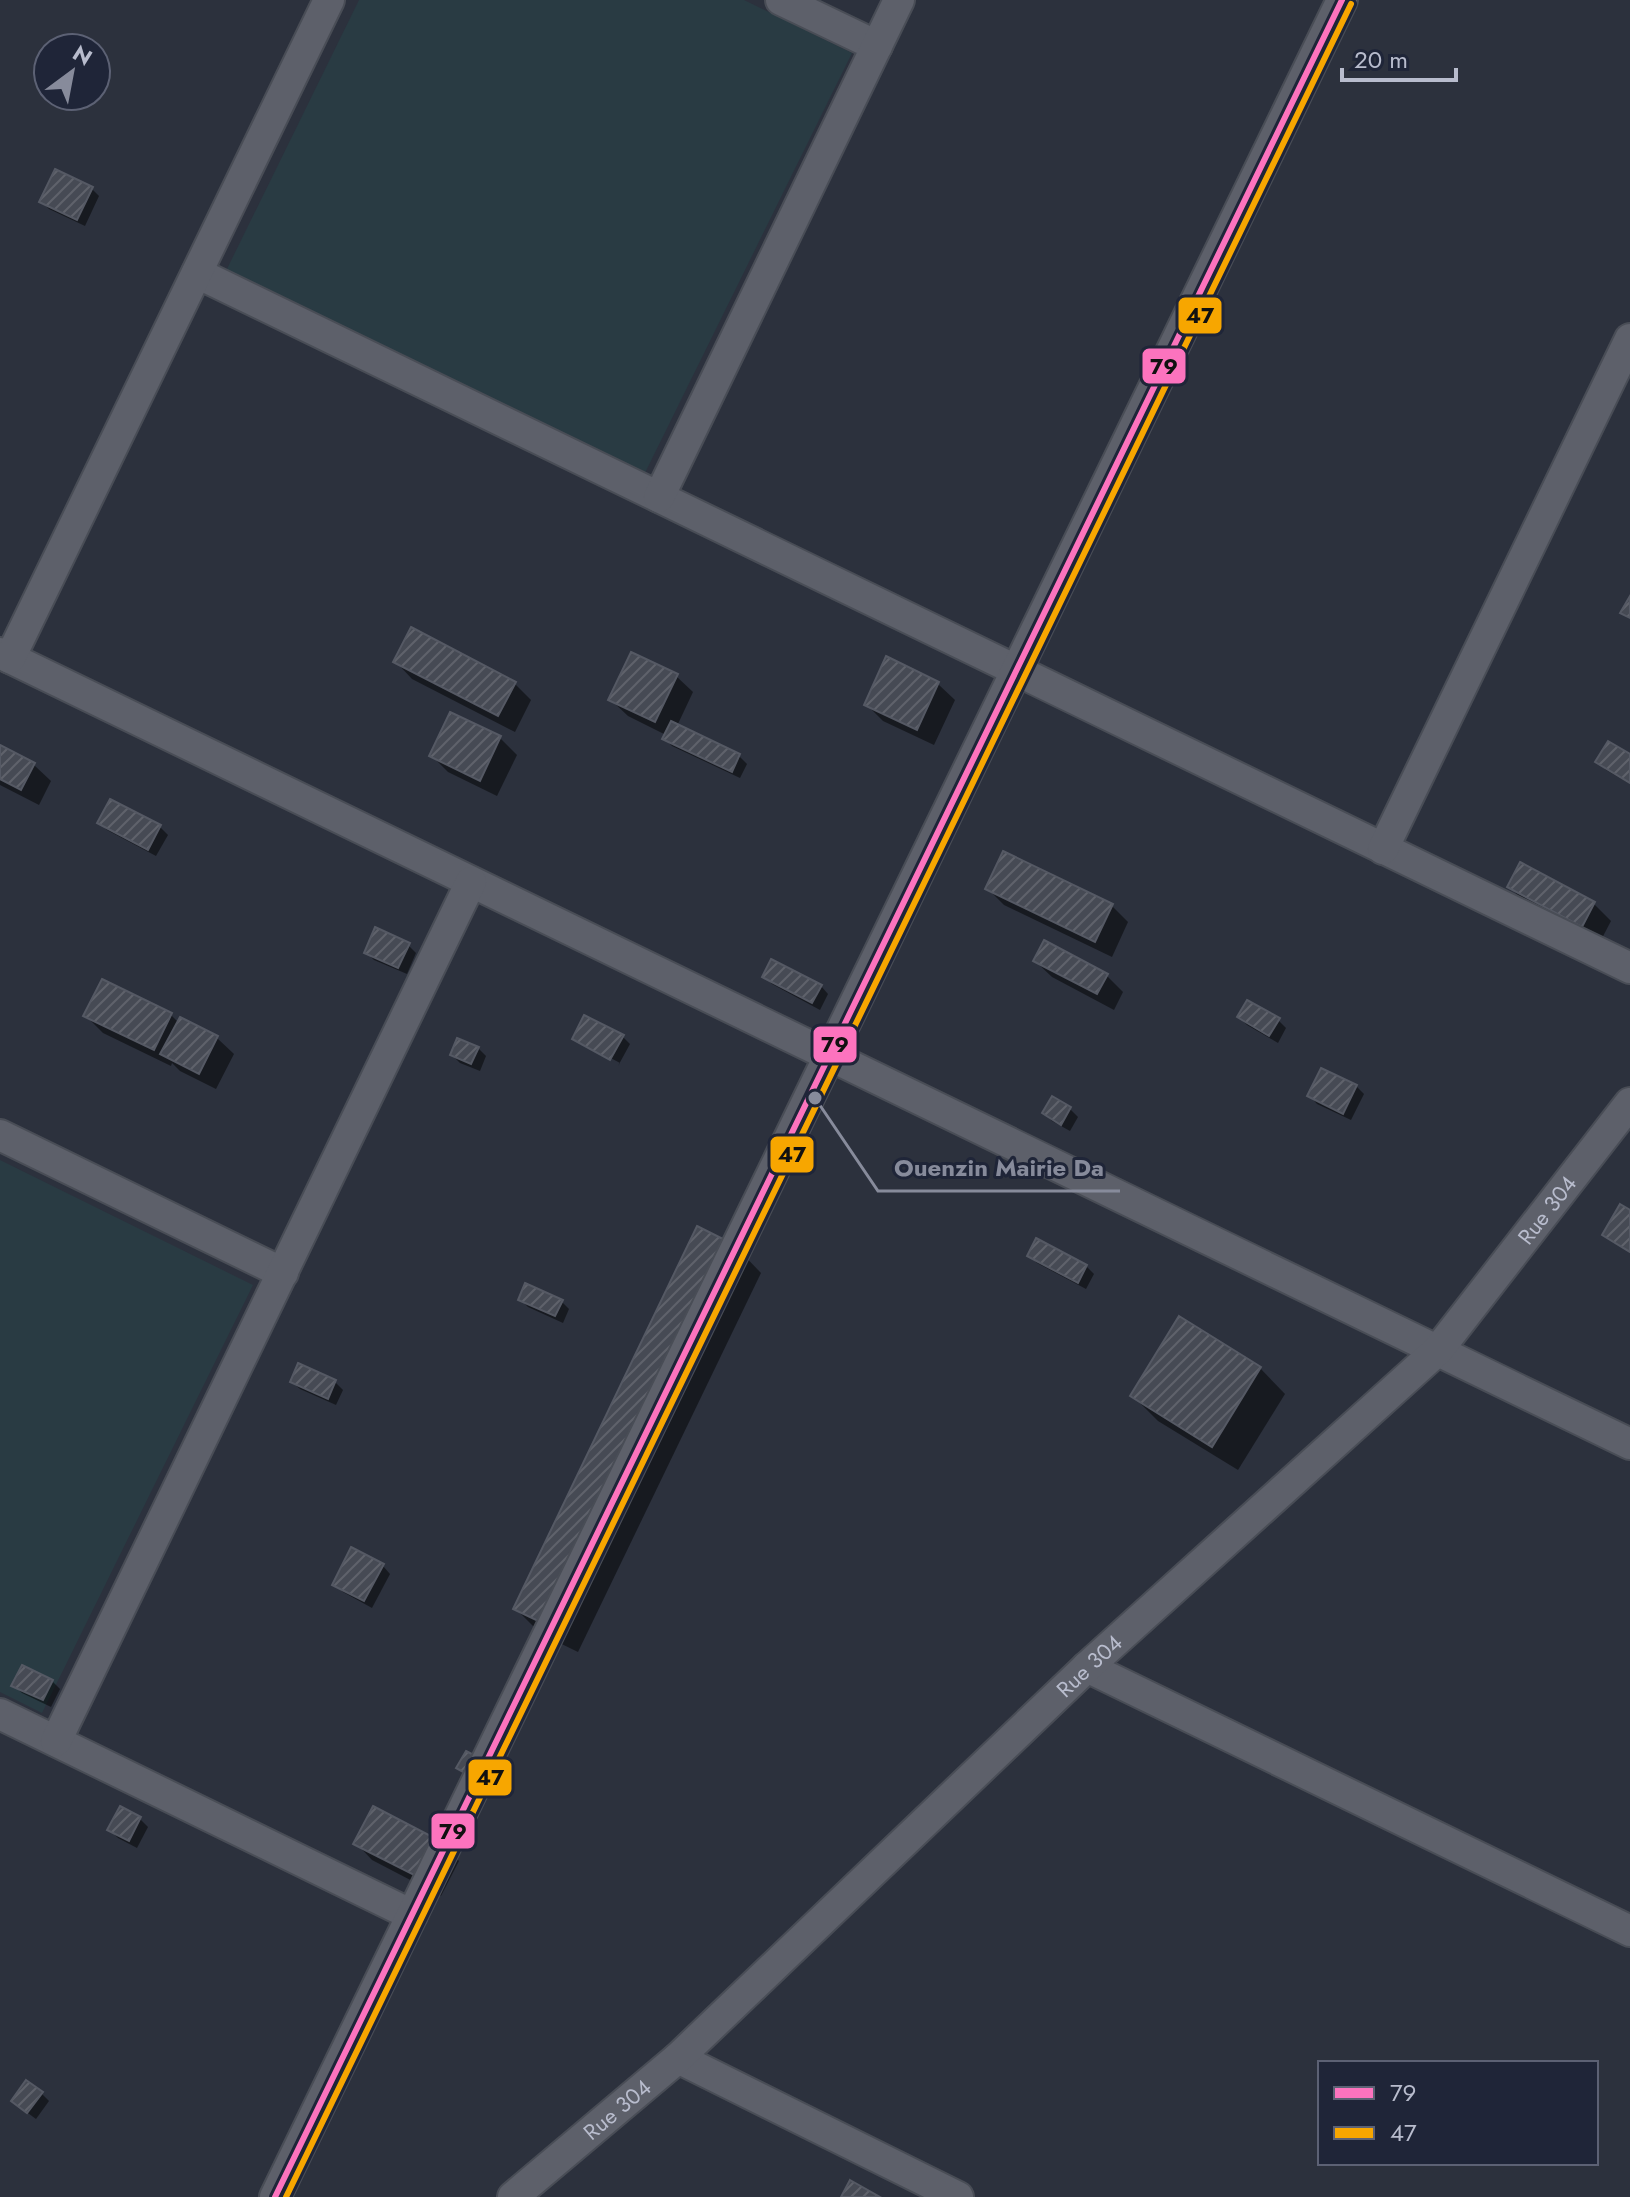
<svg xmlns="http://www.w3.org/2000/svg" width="1630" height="2197" viewBox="0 0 1630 2197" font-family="Jost,sans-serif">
	<defs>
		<pattern id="building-hatch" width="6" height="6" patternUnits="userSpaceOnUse" patternTransform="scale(2)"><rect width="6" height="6" fill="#464a54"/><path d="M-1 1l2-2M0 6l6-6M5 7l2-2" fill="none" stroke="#5f626b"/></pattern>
	</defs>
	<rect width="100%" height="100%" fill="#2c313d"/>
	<!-- pitch -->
	<g fill="#293b43">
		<polygon points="359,0 744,0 852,53 641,481 224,275"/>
		<polygon points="0,1160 253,1285 42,1713 0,1692"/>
	</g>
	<!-- shadow -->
	<g fill="#0007">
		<polygon points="91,188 99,196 85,226 49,209 41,201"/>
		<polygon points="396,662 514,683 531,700 515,732 412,679"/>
		<polygon points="676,676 693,692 677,726 739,756 747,764 740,778 672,746 664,738 666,735 628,716 611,700"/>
		<polygon points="938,684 955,700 934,745 883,721 866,704"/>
		<polygon points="500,738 517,755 497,796 448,772 431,755"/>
		<polygon points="0,747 34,765 51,781 39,805 0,785"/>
		<polygon points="1630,756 1630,784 1606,770 1598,762"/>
		<polygon points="100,823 160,827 168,835 156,856 107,830"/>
		<polygon points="1521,865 1594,904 1611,921 1600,942 1526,904 1510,887"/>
		<polygon points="987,888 1112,906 1128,922 1112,957 1004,905"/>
		<polygon points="408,945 416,953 407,974 374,960 366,952"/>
		<polygon points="1035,961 1106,975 1123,992 1114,1010 1052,977"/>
		<polygon points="764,976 821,986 828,994 820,1010 772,984"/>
		<polygon points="102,982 171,1015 179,1023 217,1038 234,1054 216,1089 180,1071 172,1063 171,1066 103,1033 86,1016"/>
		<polygon points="1239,1017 1278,1020 1286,1028 1278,1043 1247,1025"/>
		<polygon points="623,1037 630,1044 618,1066 620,1063 581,1042 581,1045 574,1039"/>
		<polygon points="478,1048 486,1056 480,1071 460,1063 452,1055"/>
		<polygon points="1356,1086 1364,1094 1351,1120 1317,1104 1310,1096"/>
		<polygon points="1070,1109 1078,1117 1070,1131 1052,1121 1044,1113"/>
		<polygon points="736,1247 761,1273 578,1652 541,1634 515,1608"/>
		<polygon points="1029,1255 1086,1266 1094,1274 1086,1289 1037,1263"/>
		<polygon points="520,1299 561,1301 569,1309 563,1323 528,1307"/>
		<polygon points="1260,1368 1285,1394 1238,1470 1158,1421 1133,1396"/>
		<polygon points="292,1382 335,1382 343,1390 336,1405 300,1389"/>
		<polygon points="383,1566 390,1574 372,1608 343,1592 335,1585"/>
		<polygon points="52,1681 60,1689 51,1707 22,1693 14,1686"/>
		<polygon points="140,1819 148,1827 137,1848 118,1838 110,1830"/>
		<polygon points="356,1843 442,1844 459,1861 441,1896 372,1860"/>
		<polygon points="42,2094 49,2101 36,2119 21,2108"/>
	</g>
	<!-- building -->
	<g fill="url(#building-hatch)" stroke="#555964" stroke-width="2">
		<polygon points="55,169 93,187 77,220 39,202"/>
		<polygon points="1630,596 1630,618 1620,613"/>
		<polygon points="411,627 516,682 498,716 393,662"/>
		<polygon points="631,652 678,674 655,722 608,700"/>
		<polygon points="886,656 939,682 917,730 864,705"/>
		<polygon points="450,712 501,736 480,781 429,756"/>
		<polygon points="671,721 740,754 732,772 662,739"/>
		<polygon points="1608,741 1630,754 1630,783 1595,762"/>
		<polygon points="0,745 35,763 21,790 0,779"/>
		<polygon points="110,799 161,825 148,850 97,823"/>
		<polygon points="1003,851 1113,904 1095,942 985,889"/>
		<polygon points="1520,862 1595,902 1582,927 1507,887"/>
		<polygon points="375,927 410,943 398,968 364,953"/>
		<polygon points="1044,940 1108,974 1097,994 1033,961"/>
		<polygon points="771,959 822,985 812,1003 762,977"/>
		<polygon points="102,979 172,1013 154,1050 83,1016"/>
		<polygon points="1247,1000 1280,1018 1269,1036 1237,1017"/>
		<polygon points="584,1015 624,1035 610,1060 572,1039"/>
		<polygon points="180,1017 218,1036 199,1074 160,1054"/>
		<polygon points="457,1038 479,1047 471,1064 450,1055"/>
		<polygon points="1321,1068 1357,1085 1343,1114 1307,1096"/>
		<polygon points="1052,1096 1071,1107 1061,1125 1042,1113"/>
		<polygon points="1620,1204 1630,1210 1630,1252 1602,1235"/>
		<polygon points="697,1226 737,1246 553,1628 513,1609"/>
		<polygon points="1036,1238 1087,1265 1078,1283 1027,1256"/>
		<polygon points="525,1283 563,1300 555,1316 518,1300"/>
		<polygon points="1179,1316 1261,1367 1212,1447 1130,1396"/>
		<polygon points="298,1363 336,1380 328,1399 290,1382"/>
		<polygon points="351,1547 384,1564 364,1601 332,1585"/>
		<polygon points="22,1665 53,1680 43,1700 11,1686"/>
		<polygon points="466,1751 485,1761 476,1779 456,1768"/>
		<polygon points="120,1806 141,1817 129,1841 107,1830"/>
		<polygon points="373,1806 444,1843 424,1880 353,1844"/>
		<polygon points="26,2080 43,2092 27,2113 11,2101"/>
		<polygon points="850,2180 880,2197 841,2197"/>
	</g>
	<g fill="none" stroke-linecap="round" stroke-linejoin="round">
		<!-- street casing -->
		<g stroke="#494d56" stroke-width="34">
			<g id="street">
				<polyline points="781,0 877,46"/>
				<polyline points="197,273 1630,968"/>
				<polyline points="659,497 899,0"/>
				<polyline points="0,653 1630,1444"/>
				<polyline points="10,658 329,0"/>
				<polyline points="1383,849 1630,339"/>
				<polyline points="0,1135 283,1273"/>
				<polyline points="1087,1667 1630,1931"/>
				<polyline points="0,1714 412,1915"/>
				<polyline points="56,1741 471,882"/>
				<polyline points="678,2058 958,2197"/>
				<polyline points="275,2197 1342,0"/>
				<path id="s1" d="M513 2197 678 2058 1087 1667 1438 1350 1630 1103"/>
			</g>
		</g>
		<!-- street -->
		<use href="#street" stroke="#5d606a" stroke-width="30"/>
		<!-- bus-1 casing -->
		<g stroke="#1f2538" stroke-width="12">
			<polyline id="bus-1" points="275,2197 1342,0"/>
		</g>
		<!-- bus-2 casing -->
		<g stroke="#1f2538" stroke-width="12">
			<polyline id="bus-2" points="286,2197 1351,4"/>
		</g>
		<!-- bus-1 -->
		<use href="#bus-1" stroke="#fc73be" stroke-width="6"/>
		<!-- bus-2 -->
		<use href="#bus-2" stroke="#f7a600" stroke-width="6"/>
	</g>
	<g text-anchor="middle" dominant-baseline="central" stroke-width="6" stroke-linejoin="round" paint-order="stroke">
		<!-- street labels -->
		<g font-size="22" fill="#b8bccd" stroke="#1f2538">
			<text stroke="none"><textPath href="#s1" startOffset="1432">Rue 304</textPath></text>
			<text stroke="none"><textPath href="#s1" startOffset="784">Rue 304</textPath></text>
			<text stroke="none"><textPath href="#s1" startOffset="136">Rue 304</textPath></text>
		</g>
	</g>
	<!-- callouts -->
	<path fill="none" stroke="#878b9b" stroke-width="3" d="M815 1098L878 1191H1120"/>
	<circle fill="#878b9b" stroke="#1f2538" stroke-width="3" cx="815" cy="1098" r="8"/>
	<g font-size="24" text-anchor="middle" font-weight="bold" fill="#878b9b" stroke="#1f2538" stroke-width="6" stroke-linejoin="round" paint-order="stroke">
		<text x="999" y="1176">Ouenzin Mairie Da</text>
	</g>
	<g stroke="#1f2538" stroke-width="3">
		<rect x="1177" y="296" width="46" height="39" rx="8" fill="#f7a600"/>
		<rect x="1141" y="347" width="46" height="38" rx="8" fill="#fc73be"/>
		<rect x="812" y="1025" width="46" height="39" rx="8" fill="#fc73be"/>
		<rect x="769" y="1135" width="46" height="39" rx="8" fill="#f7a600"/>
		<rect x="467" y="1758" width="46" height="39" rx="8" fill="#f7a600"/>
		<rect x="430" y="1812" width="46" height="38" rx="8" fill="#fc73be"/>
	</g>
	<g font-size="22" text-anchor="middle" font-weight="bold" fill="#111">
		<text x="1200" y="323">47</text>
		<text x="1164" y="374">79</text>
		<text x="835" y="1052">79</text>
		<text x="792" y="1162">47</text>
		<text x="490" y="1785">47</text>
		<text x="453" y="1839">79</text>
	</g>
	<!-- legend -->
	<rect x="1318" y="2061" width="280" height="104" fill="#1f2538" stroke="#5c6174" stroke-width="2"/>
	<rect x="1334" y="2087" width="40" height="12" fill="#fc73be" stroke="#5c6174" stroke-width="2"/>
	<text x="1390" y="2101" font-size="24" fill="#b8bccd">79</text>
	<rect x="1334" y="2127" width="40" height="12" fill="#f7a600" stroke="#5c6174" stroke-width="2"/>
	<text x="1390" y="2141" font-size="24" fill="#b8bccd">47</text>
	<!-- north arrow -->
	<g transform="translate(72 72) rotate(32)"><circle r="38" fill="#1f2538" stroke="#5c6174" stroke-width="2"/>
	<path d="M0-6L14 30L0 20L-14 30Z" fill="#878b9b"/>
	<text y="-12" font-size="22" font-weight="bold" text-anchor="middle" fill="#b8bccd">N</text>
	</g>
	<!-- scale -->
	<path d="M1342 68v12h114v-12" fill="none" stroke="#b8bccd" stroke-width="4"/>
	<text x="1354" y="68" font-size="24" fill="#b8bccd" stroke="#1f2538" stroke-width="6" paint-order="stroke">20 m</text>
</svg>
